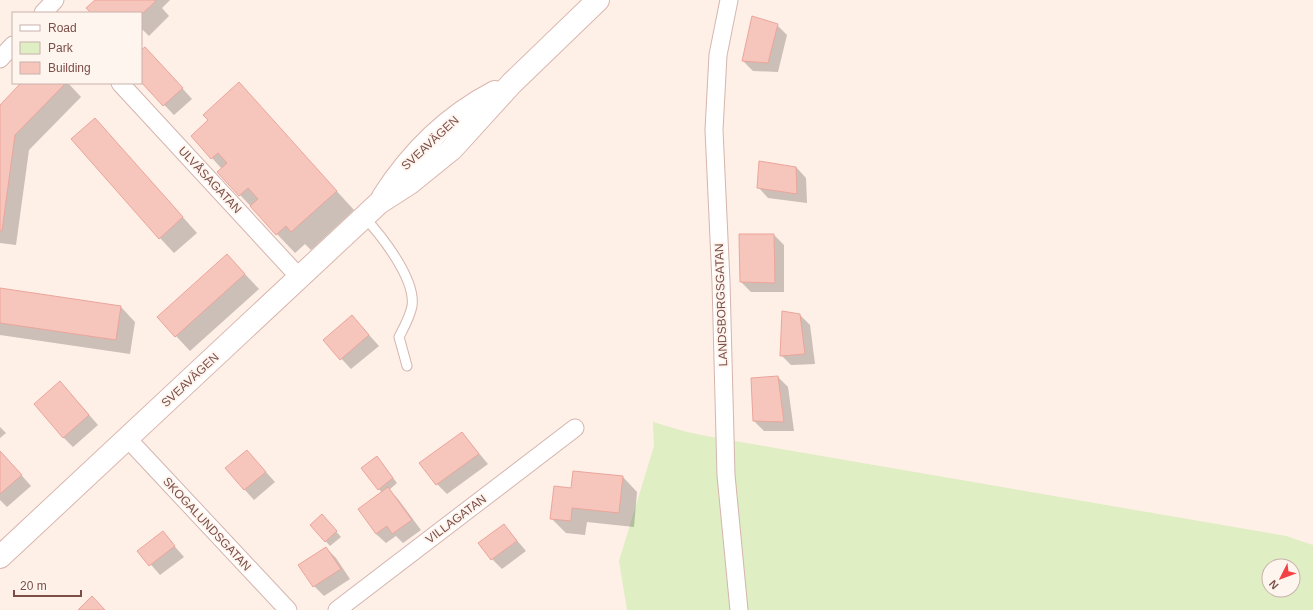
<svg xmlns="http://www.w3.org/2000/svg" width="1313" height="610" viewBox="0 0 1313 610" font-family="Arial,sans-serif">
	<rect width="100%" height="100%" fill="#feefe7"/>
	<!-- green -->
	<path fill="#dfeec3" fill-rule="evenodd" d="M653 422 687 432 717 438 1286 536 1313 545V610H627L619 561 654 446ZM1269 566H1293V590H1269Z"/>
	<!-- shadow -->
	<g fill="#0003">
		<polygon points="96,0 170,0 162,8 169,16 149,36 143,30 141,31 141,13 92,13"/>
		<polygon points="777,25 787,35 778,72 753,71 743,61"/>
		<polygon points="141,52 155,58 192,99 174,115 141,81"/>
		<polygon points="23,83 68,83 81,97 29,150 16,245 0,243 0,106"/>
		<polygon points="239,84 354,210 311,250 305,244 295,253 240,195 222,169 192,136 210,120"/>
		<polygon points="95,119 197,233 174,253 160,238"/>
		<polygon points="796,167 806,178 807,203 768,198 758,187"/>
		<polygon points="774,235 784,245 784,292 751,292 741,282"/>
		<polygon points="227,255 259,289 190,351 176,336"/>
		<polygon points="0,289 121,307 135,322 130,354 0,335"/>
		<polygon points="800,315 810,325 815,364 791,365 781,355"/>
		<polygon points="352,316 379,346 351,369 324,340"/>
		<polygon points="778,377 788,387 794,431 764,431 754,421"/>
		<polygon points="70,393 98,425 73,447 63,437"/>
		<polygon points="0,427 6,433 0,438"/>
		<polygon points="462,433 488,464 447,494 437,484"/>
		<polygon points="0,451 31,486 7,507 0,500"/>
		<polygon points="247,451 275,482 254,500 226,469"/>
		<polygon points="381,462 397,483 389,490 398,499 421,530 403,543 396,536 386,543 376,534 382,493 379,489"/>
		<polygon points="623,477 637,492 634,527 587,522 585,535 566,533 551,518 572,489"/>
		<polygon points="327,521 341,537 330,546 311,525"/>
		<polygon points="504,525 526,551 502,569 492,559"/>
		<polygon points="163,533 184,557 160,575 139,551"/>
		<polygon points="326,548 336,558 350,579 324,596 314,586"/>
	</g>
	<!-- building -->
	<g fill="#f6c5bc" stroke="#eba59b">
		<polygon points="95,0 154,0 156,1 141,15 141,13 91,13 86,8"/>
		<polygon points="752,16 778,24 768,63 742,61"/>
		<polygon points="145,47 183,88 163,106 141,82 141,50"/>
		<polygon points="239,82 337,191 291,232 286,226 276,235 250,206 258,199 248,188 239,196 217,172 227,163 218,153 211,159 191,136 208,120 203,115"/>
		<polygon points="21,83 66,83 15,135 2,231 0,231 0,105"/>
		<polygon points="95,118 183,217 159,239 71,139"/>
		<polygon points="759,161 796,167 797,194 757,188"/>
		<polygon points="739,234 774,234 775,283 740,282"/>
		<polygon points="227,254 245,274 175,337 157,317"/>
		<polygon points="0,288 121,306 116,340 0,323"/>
		<polygon points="782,311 800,314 805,354 780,356"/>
		<polygon points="352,315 369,335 340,360 323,340"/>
		<polygon points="778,376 784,422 753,421 751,378"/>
		<polygon points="60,381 89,415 63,438 34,404"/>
		<polygon points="462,432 479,454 436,485 419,463"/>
		<polygon points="247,450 266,472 244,490 225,468"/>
		<polygon points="0,451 22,475 0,494"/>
		<polygon points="377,456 393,478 378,490 361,468"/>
		<polygon points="573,471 623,476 619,513 572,508 571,521 550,519 554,486 571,488"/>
		<polygon points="388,487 412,520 392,534 387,526 376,534 358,509"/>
		<polygon points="322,514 337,531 325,542 310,525"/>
		<polygon points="504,524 517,541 491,560 478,543"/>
		<polygon points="163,531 175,546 149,566 137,551"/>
		<polygon points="326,547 341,569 313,587 298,565"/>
		<polygon points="92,596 105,610 78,610"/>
	</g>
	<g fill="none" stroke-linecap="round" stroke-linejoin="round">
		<!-- lane casing -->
		<g stroke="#d4b5ae" stroke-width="11">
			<path id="lane" d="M364 217C381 235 416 279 412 306 410 317 404 327 399 337L407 366"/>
		</g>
		<!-- street casing -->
		<g stroke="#d4b5ae" stroke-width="19">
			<g id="street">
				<polyline points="729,0 718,55 714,130 721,282 726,475 739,610"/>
				<polyline points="43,13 55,0"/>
				<polyline points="0,59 13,45"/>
				<polyline points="120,83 300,278"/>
				<polyline points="127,438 288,610"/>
				<polyline points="337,610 575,428"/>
			</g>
		</g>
		<!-- secondary casing -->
		<g stroke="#dab6ad" stroke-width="24">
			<g id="secondary">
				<path d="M383 197C411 153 449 116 495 92"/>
				<polyline points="0,557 379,203 410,183 452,149 512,83 598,0"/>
			</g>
		</g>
		<!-- lane -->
		<use href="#lane" stroke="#fff" stroke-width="9"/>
		<!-- street -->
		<use href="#street" stroke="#fff" stroke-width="17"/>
		<!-- secondary -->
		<use href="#secondary" stroke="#fff" stroke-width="22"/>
	</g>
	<g text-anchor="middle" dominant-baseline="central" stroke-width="4" stroke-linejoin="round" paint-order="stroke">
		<!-- street labels -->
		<g font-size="12" fill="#7b4e48" stroke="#fff5ef">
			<text transform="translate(430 143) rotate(-43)">SVEAVÄGEN</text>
			<text transform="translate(210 180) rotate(47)">ULVÅSAGATAN</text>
			<text transform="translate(721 305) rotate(-92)">LANDSBORGSGATAN</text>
			<text transform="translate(190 380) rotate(-43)">SVEAVÄGEN</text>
			<text transform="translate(456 519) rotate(-37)">VILLAGATAN</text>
			<text transform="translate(207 524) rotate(47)">SKOGALUNDSGATAN</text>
		</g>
	</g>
	<!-- legend -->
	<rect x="12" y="12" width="130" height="72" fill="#fff5ef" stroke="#cab2ac"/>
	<rect x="20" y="25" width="20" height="6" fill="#ffffff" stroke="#cab2ac"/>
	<text x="48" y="32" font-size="12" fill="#7b4e48">Road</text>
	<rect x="20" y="42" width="20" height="12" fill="#dfeec3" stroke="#cab2ac"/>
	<text x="48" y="52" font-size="12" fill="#7b4e48">Park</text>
	<rect x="20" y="62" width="20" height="12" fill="#f6c5bc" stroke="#cab2ac"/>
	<text x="48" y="72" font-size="12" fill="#7b4e48">Building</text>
	<!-- north arrow -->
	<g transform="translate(1281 578) rotate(228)"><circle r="19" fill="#fff5ef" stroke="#cab2ac"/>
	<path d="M0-3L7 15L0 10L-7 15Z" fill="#f24246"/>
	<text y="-6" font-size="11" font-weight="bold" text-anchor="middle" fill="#7b4e48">N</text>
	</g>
	<!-- scale -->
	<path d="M14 590v6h67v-6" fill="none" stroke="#7b4e48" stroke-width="2"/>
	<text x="20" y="590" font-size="12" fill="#7b4e48" stroke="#fff5ef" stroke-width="3" paint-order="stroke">20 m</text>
</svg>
